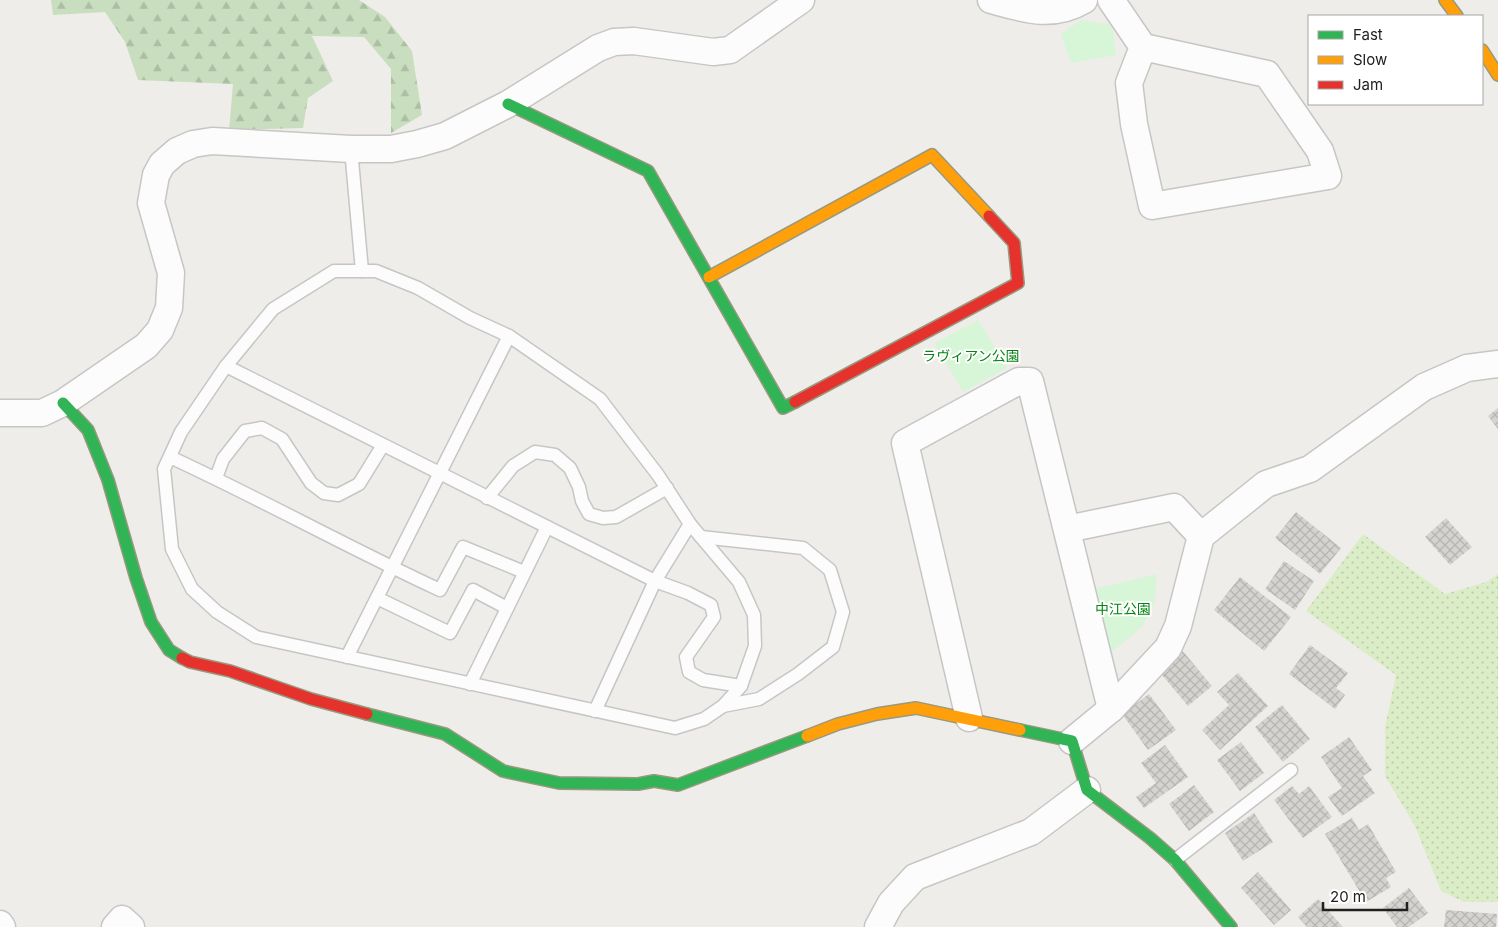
<svg xmlns="http://www.w3.org/2000/svg" width="1498" height="927" viewBox="0 0 1498 927" font-family="Inter,'Noto Sans JP',sans-serif">
	<defs>
		<pattern id="grass-dots" width="8" height="8" patternUnits="userSpaceOnUse" patternTransform="scale(1.25)"><rect width="8" height="8" fill="#dbedc7"/><path d="M2 2h.1M6 6h.1" fill="none" stroke="#bccbab" stroke-width="1.8" stroke-linecap="round"/></pattern>
		<pattern id="forest-firs" width="22" height="20" patternUnits="userSpaceOnUse" patternTransform="scale(1.25)"><rect width="22" height="20" fill="#c9debe"/><path d="M5 1l3.5 6h-7zM16 11l3.5 6h-7z" fill="#acbea3"/></pattern>
		<pattern id="building-cross-hatch" width="8" height="8" patternUnits="userSpaceOnUse" patternTransform="scale(1.25)"><rect width="8" height="8" fill="#d5d3d0"/><path d="M0 0l8 8M0 8l8-8" fill="none" stroke="#b7b5b2"/></pattern>
	</defs>
	<rect width="100%" height="100%" fill="#efede9"/>
	<!-- grass -->
	<polygon fill="url(#grass-dots)" points="1363,534 1445,594 1486,582 1498,574 1498,902 1464,902 1441,891 1415,826 1385,776 1385,727 1396,675 1306,611"/>
	<!-- forest -->
	<polygon fill="url(#forest-firs)" points="51,0 359,0 385,17 412,51 422,115 391,133 391,69 364,37 312,36 333,81 308,98 303,128 229,130 233,84 138,80 125,42 105,12 53,15"/>
	<!-- park -->
	<g fill="#d7f5d7">
		<polygon points="1081,20 1112,25 1116,55 1071,63 1061,34"/>
		<polygon points="978,320 1007,368 963,392 935,343"/>
		<polygon points="1157,574 1154,604 1142,627 1109,654 1090,590"/>
	</g>
	<!-- building -->
	<g fill="url(#building-cross-hatch)">
		<polygon points="1498,408 1498,429 1488,416"/>
		<polygon points="1296,512 1341,548 1320,574 1275,538"/>
		<polygon points="1446,518 1472,547 1450,565 1425,537"/>
		<polygon points="1284,561 1314,581 1295,610 1265,589"/>
		<polygon points="1240,577 1291,617 1264,651 1214,610"/>
		<polygon points="1310,645 1348,673 1336,688 1345,695 1335,709 1289,674"/>
		<polygon points="1181,649 1212,686 1188,706 1157,669"/>
		<polygon points="1238,673 1268,706 1220,750 1202,730 1229,705 1217,692"/>
		<polygon points="1149,694 1176,730 1148,750 1122,714"/>
		<polygon points="1282,705 1310,739 1283,762 1255,727"/>
		<polygon points="1349,737 1372,770 1363,776 1375,793 1342,816 1328,797 1342,788 1321,757"/>
		<polygon points="1241,742 1264,773 1240,791 1217,760"/>
		<polygon points="1165,745 1188,777 1144,808 1136,797 1156,783 1141,763"/>
		<polygon points="1194,785 1214,812 1189,831 1169,804"/>
		<polygon points="1292,786 1299,794 1309,786 1332,817 1303,838 1274,800"/>
		<polygon points="1254,813 1273,842 1243,861 1225,833"/>
		<polygon points="1352,818 1359,830 1368,824 1396,872 1386,878 1391,887 1366,902 1325,834"/>
		<polygon points="1258,872 1291,910 1274,925 1241,888"/>
		<polygon points="1409,888 1428,913 1409,927 1397,927 1383,908"/>
		<polygon points="1318,899 1343,927 1307,927 1298,917"/>
		<polygon points="1446,910 1497,914 1496,927 1444,927"/>
	</g>
	<g fill="none" stroke-linecap="round" stroke-linejoin="round">
		<!-- lane casing -->
		<g stroke="#c7c6c5" stroke-width="15">
			<g id="lane">
				<polyline points="351,149 362,271"/>
				<polygon points="334,271 376,271 418,288 470,318 509,336 600,399 658,475 690,524 739,582 754,615 755,646 741,686 723,706 704,719 675,728 256,637 217,612 192,589 172,549 164,469 181,432 226,366 273,309"/>
				<polyline points="226,366 655,581 688,593 711,605 714,617 686,657 689,672 703,680 741,686"/>
				<path d="M170 457C261 499 349 548 440 590L463 547 524 572"/>
				<polyline points="216,478 223,459 245,431 262,428 282,439 311,483 324,493 338,495 359,484 383,445"/>
				<polyline points="487,498 513,466 535,452 555,455 570,468 579,487 582,501 589,514 603,518 616,517 667,488"/>
				<polyline points="701,537 803,548 830,570 843,612 833,647 798,674 759,699 723,706"/>
				<polyline points="377,598 450,633 473,590 507,608"/>
				<polyline points="347,657 509,336"/>
				<polyline points="470,684 547,527"/>
				<polyline points="595,711 655,581 690,524"/>
				<polyline points="1175,860 1291,770"/>
			</g>
		</g>
		<!-- street casing -->
		<g stroke="#c7c6c5" stroke-width="29">
			<g id="street">
				<path d="M991 0C1024 9 1052 19 1084 0"/>
				<polyline points="1111,0 1143,47 1267,74 1320,151 1328,176 1152,206 1134,124 1129,83 1143,47"/>
				<polyline points="0,413 42,413 63,403 146,346 160,330 169,308 171,273 151,203 156,175 162,164 177,151 193,144 212,141 351,149 391,149 417,144 445,136 508,104 598,48 614,42 634,41 713,52 730,50 801,0"/>
				<polyline points="1067,529 1174,507 1201,536"/>
				<polyline points="1111,709 1168,648 1178,626 1201,536 1266,484 1310,469 1424,387 1467,368 1498,364"/>
				<polyline points="969,718 905,443 1019,381 1030,381 1111,709 1072,741"/>
				<polyline points="0,924 2,927"/>
				<polyline points="115,927 122,919 131,927"/>
				<polyline points="878,927 891,903 915,877 1031,832 1087,790"/>
			</g>
		</g>
		<!-- fast casing -->
		<g stroke="#98997f" stroke-width="14">
			<g id="fast">
				<polyline points="508,104 648,171 783,408 795,402"/>
				<polyline points="63,403 88,430 108,480 136,578 151,622 169,650 182,658"/>
				<polyline points="367,714 445,734 503,771 559,783 638,784 654,781 678,785 807,736"/>
				<polyline points="1020,730 1072,741 1087,790 1150,838 1175,860 1231,927"/>
			</g>
		</g>
		<!-- slow casing -->
		<g stroke="#98997f" stroke-width="14">
			<g id="slow">
				<polyline points="1445,0 1457,16"/>
				<polyline points="1482,50 1498,75"/>
				<polyline points="709,277 932,155 989,216"/>
				<polyline points="807,736 838,724 877,714 916,708 1020,730"/>
			</g>
		</g>
		<!-- jam casing -->
		<g stroke="#98997f" stroke-width="14">
			<g id="jam">
				<polyline points="795,402 1018,283 1014,243 989,216"/>
				<polyline points="182,658 190,662 230,671 311,699 367,714"/>
			</g>
		</g>
		<!-- lane -->
		<use href="#lane" stroke="#fdfcfc" stroke-width="12"/>
		<!-- street -->
		<use href="#street" stroke="#fdfcfc" stroke-width="26"/>
		<!-- fast -->
		<use href="#fast" stroke="#30b455" stroke-width="11"/>
		<!-- slow -->
		<use href="#slow" stroke="#ff9f0a" stroke-width="11"/>
		<!-- jam -->
		<use href="#jam" stroke="#e5322d" stroke-width="11"/>
	</g>
	<g text-anchor="middle" dominant-baseline="central" stroke-width="4" stroke-linejoin="round" paint-order="stroke">
		<!-- park labels -->
		<g font-size="14" fill="#078513" stroke="#fff">
			<text x="971" y="355">ラヴィアン公園</text>
			<text x="1123" y="608">中江公園</text>
		</g>
	</g>
	<!-- legend -->
	<rect x="1308" y="15" width="175" height="90" fill="#ffffff" stroke="#a6a6a6"/>
	<rect x="1318" y="31" width="25" height="8" fill="#30b455" stroke="#a6a6a6"/>
	<text x="1353" y="40" font-size="15" fill="#202020">Fast</text>
	<rect x="1318" y="56" width="25" height="8" fill="#ff9f0a" stroke="#a6a6a6"/>
	<text x="1353" y="65" font-size="15" fill="#202020">Slow</text>
	<rect x="1318" y="81" width="25" height="8" fill="#e5322d" stroke="#a6a6a6"/>
	<text x="1353" y="90" font-size="15" fill="#202020">Jam</text>
	<!-- scale -->
	<path d="M1323 902v8h84v-8" fill="none" stroke="#202020" stroke-width="2.5"/>
	<text x="1330" y="902" font-size="15" fill="#202020" stroke="#ffffff" stroke-width="4" paint-order="stroke">20 m</text>
</svg>
